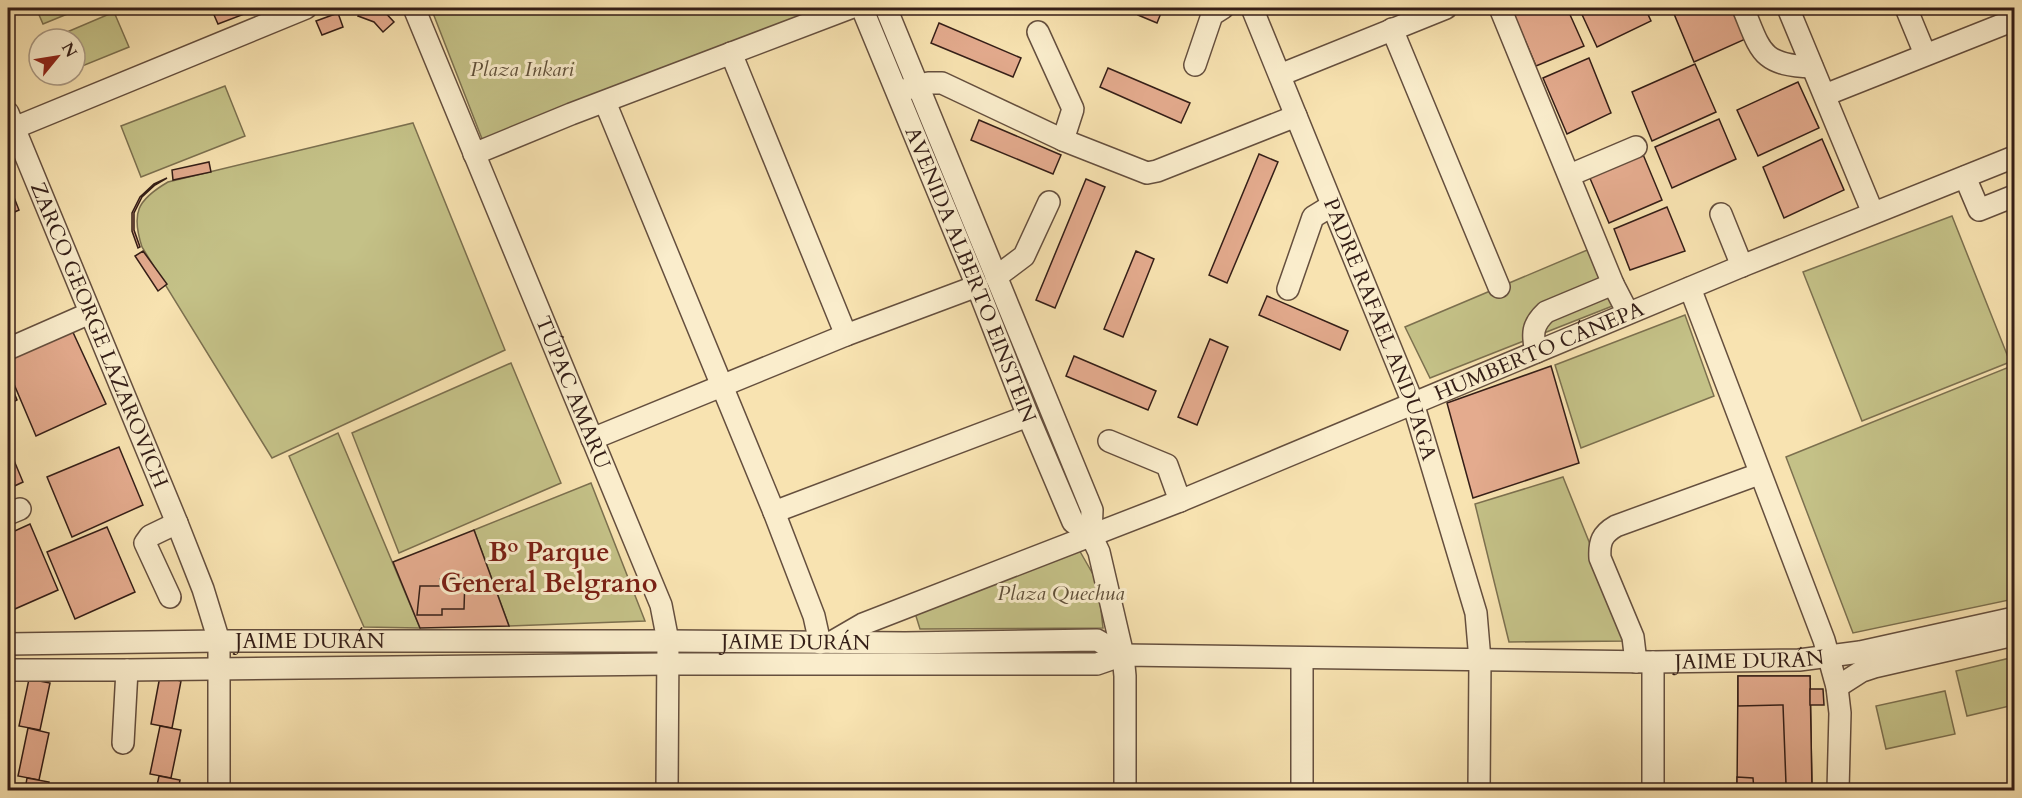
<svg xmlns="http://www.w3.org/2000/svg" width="2022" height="798" viewBox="0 0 2022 798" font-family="Cardo,serif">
	<rect width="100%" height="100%" fill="#f8e3b1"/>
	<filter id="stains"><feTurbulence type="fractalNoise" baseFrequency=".00333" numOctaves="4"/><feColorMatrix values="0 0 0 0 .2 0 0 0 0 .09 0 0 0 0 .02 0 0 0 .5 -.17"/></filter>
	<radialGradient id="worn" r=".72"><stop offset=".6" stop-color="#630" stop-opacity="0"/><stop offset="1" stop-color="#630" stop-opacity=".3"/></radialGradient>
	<!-- green -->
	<g fill="#c4c187" stroke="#7c704f" stroke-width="1.5">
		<polygon points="36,8 82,8 43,24"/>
		<polygon points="431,8 850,8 486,149"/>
		<polygon points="114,12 129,47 75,69 75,39 53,38"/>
		<polygon points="225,86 245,136 141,177 121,126"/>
		<path d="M413 123 505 350 272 458 142 247C131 213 137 200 168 182Z"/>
		<polygon points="1952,216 2010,362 1862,421 1803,272"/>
		<polygon points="1592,248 1615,305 1430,378 1405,327"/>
		<polygon points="1685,315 1714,396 1581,448 1555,365"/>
		<polygon points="511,363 561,483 399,553 352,433"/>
		<polygon points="2014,365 2014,599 1853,633 1786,457"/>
		<polygon points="338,433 420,628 364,627 289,456"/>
		<polygon points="1563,477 1629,641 1509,642 1475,504"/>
		<polygon points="591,483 645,621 509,626 474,530"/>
		<polygon points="1078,548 1098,583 1103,628 920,629 915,613"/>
		<polygon points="2014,657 2014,705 1967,716 1956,671"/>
		<polygon points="1945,691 1955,734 1886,749 1876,706"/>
	</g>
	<!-- building -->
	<g fill="#e4ab8e" stroke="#341e17" stroke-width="1.5">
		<polygon points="211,8 260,8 218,24"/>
		<polygon points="362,8 381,8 394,22 383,32 374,22 358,16"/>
		<polygon points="1141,8 1163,8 1157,23 1138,15"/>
		<polygon points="1511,8 1567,8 1584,46 1536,66"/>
		<polygon points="1579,8 1645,8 1651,21 1597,47"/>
		<polygon points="1674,8 1736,8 1750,37 1694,62 1672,9"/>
		<polygon points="338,13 343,27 322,35 316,21"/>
		<polygon points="939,23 1021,58 1013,77 931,43"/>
		<polygon points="1589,58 1611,113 1567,134 1543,78"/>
		<polygon points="1695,64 1716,112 1652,141 1632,92"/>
		<polygon points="1108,68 1190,103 1181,123 1100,87"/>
		<polygon points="1798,82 1819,128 1758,156 1737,110"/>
		<polygon points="1719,119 1736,159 1672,188 1655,147"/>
		<polygon points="979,120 1061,155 1053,174 971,140"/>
		<polygon points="1822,139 1844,190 1784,218 1763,167"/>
		<polygon points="1642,152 1662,200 1609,223 1589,176"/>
		<polygon points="1259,154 1278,162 1227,283 1209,275"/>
		<polygon points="209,162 211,172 173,180 172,170"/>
		<polygon points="167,178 155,185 142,197 134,213 134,230 140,247 138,248 132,231 132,213 140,197 154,184"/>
		<polygon points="1086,179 1105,187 1055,308 1036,300"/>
		<polygon points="8,182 19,210 8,215"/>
		<polygon points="1667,207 1685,251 1630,270 1614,229"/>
		<polygon points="143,251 167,284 158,291 135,256"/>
		<polygon points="1136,251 1154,259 1123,337 1104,329"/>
		<polygon points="1267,296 1348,331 1340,350 1259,315"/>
		<polygon points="71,328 106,404 36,436 8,370 8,356"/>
		<polygon points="1210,339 1228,347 1197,425 1178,417"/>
		<polygon points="1074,356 1156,391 1148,410 1066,376"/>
		<polygon points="1551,366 1579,463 1473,498 1447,403"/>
		<polygon points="8,378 17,400 8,405"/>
		<polygon points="8,446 23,482 8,489"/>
		<polygon points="119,447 143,505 72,537 47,477"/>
		<polygon points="30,524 58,590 8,612 8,534"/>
		<polygon points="107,527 135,592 75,619 47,552"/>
		<polygon points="474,530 509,626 420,628 393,562"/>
		<polygon points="465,578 464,609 442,609 442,615 417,615 420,586 440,586 440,579"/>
		<polygon points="160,676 181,681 172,728 151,724"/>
		<polygon points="1738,676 1810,676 1812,790 1737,790"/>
		<polygon points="1738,676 1810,676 1812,790 1774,790 1774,784 1786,784 1783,705 1738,706"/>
		<polygon points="29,679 50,683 40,730 19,726"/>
		<polygon points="1810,689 1823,689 1824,705 1810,705"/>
		<polygon points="160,726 181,730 171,778 150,774"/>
		<polygon points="28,728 49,733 39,780 18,776"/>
		<polygon points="159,776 180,780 178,790 156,790"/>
		<polygon points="1737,777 1753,778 1754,790 1737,790"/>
		<polygon points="27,778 49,782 47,790 25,790"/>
	</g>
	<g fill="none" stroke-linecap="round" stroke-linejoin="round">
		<!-- minor casing -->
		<g stroke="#654f3e" stroke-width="24">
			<g id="minor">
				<path id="s1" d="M414 8 661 605 668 641 667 790"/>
				<path id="s2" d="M862 8 977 286 1028 416 1073 522 1091 535 1099 552 1123 655 1125 676V790"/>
				<polyline points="886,8 1092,510 1091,535"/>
				<path id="s3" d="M1252 8 1413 403 1476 613 1480 660 1479 790"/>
				<polyline points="1500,8 1613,284 1628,313"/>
				<path d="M1743 8C1761 51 1760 65 1812 67"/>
				<polyline points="1788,8 1873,213"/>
				<polyline points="1906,8 1925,54"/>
				<polyline points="1392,29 1499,287"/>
				<polyline points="1038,32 1073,109 1063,140"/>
				<polyline points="731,53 846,335"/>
				<polyline points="1195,65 1212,15 1223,8"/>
				<polyline points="1280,75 1446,8"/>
				<polyline points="904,90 928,83 942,83 1063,140 1147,173 1157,171 1296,116"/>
				<polyline points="1825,95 2014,20"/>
				<polyline points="605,102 774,512 814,616 820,643"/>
				<path id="s4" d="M8 113 177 523 203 589 219 641V790"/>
				<polyline points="14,128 306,8"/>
				<polyline points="474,154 571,114 850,8"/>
				<polyline points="1570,175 1636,147"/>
				<polyline points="1965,177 1979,210 2014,196"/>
				<polyline points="1721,214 1742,266"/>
				<polyline points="996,277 1024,256 1049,202"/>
				<polyline points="1690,288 1824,640 1837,687 1840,713 1838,790"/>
				<polyline points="1288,289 1313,217 1331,206"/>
				<polyline points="8,349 90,313"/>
				<path d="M1536 352C1532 334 1532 325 1546 312L1613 284"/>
				<polyline points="592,439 846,335 977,286"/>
				<polyline points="1109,441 1167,465 1180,501"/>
				<polyline points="774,512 1028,416"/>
				<polyline points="8,514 20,509"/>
				<polyline points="170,597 145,543 150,536 177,523"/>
				<path id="s5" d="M832 642 863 624 1180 501 1742 266 2014 157"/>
				<path id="s6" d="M8 644 219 641H668L905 643 1097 640 1123 655"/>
				<path d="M1636 662 1633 637 1600 558C1599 542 1602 534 1616 526L1759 474"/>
				<polyline points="1653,662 1653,790"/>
				<path id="s7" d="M8 670H127L668 664H1097L1123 655 1653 662 1799 660 1860 652 2014 618"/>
				<polyline points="1837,687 1862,671 1874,667 2014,635"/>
				<polyline points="123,743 127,670"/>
				<polyline points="1302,790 1302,658"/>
			</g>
		</g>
		<!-- minor -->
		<use href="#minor" stroke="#faedcc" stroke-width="21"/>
	</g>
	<g text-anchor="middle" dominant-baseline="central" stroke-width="6" stroke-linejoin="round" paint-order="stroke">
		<!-- park labels -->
		<g font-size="21" font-style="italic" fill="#5f4f39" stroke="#faedcc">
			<text x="522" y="69">Plaza Inkari</text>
			<text x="1061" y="593">Plaza Quechua</text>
		</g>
		<!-- street labels -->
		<g font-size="21" fill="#341e17" stroke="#faedcc">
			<text stroke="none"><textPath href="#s2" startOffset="288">AVENIDA ALBERTO EINSTEIN</textPath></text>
			<text stroke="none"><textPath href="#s3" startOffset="346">PADRE RAFAEL ANDUAGA</textPath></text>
			<text stroke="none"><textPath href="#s4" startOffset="240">ZARCO GEORGE LAZAROVICH</textPath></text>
			<text stroke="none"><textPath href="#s5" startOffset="765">HUMBERTO CÁNEPA</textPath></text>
			<text stroke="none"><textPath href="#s1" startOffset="416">TÚPAC AMARU</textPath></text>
			<text stroke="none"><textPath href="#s6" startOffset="302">JAIME DURÁN</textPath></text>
			<text stroke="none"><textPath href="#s6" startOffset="788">JAIME DURÁN</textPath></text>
			<text stroke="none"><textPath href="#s7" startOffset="1743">JAIME DURÁN</textPath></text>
		</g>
		<!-- district labels -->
		<g font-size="27" font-weight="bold" fill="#7a1f14" stroke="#faedcc">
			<text x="549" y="552">Bº Parque<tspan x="549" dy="31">General Belgrano</tspan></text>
		</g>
	</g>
	<!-- margin -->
	<rect width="2022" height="798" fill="none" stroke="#f8e3b1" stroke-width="30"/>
	<rect x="9" y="9" width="2004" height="780" fill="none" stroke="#341e17" stroke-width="3"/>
	<rect x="15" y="15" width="1992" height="768" fill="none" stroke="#341e17" stroke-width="1.5"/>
	<!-- north arrow -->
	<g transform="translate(57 57) rotate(60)"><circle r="28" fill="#faedcc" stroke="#ab9a84" stroke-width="1.5"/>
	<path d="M0-4.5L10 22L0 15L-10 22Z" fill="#8f2418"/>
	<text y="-9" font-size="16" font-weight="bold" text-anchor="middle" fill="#341e17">N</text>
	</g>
	<rect width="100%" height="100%" filter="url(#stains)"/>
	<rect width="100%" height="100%" fill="url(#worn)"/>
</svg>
